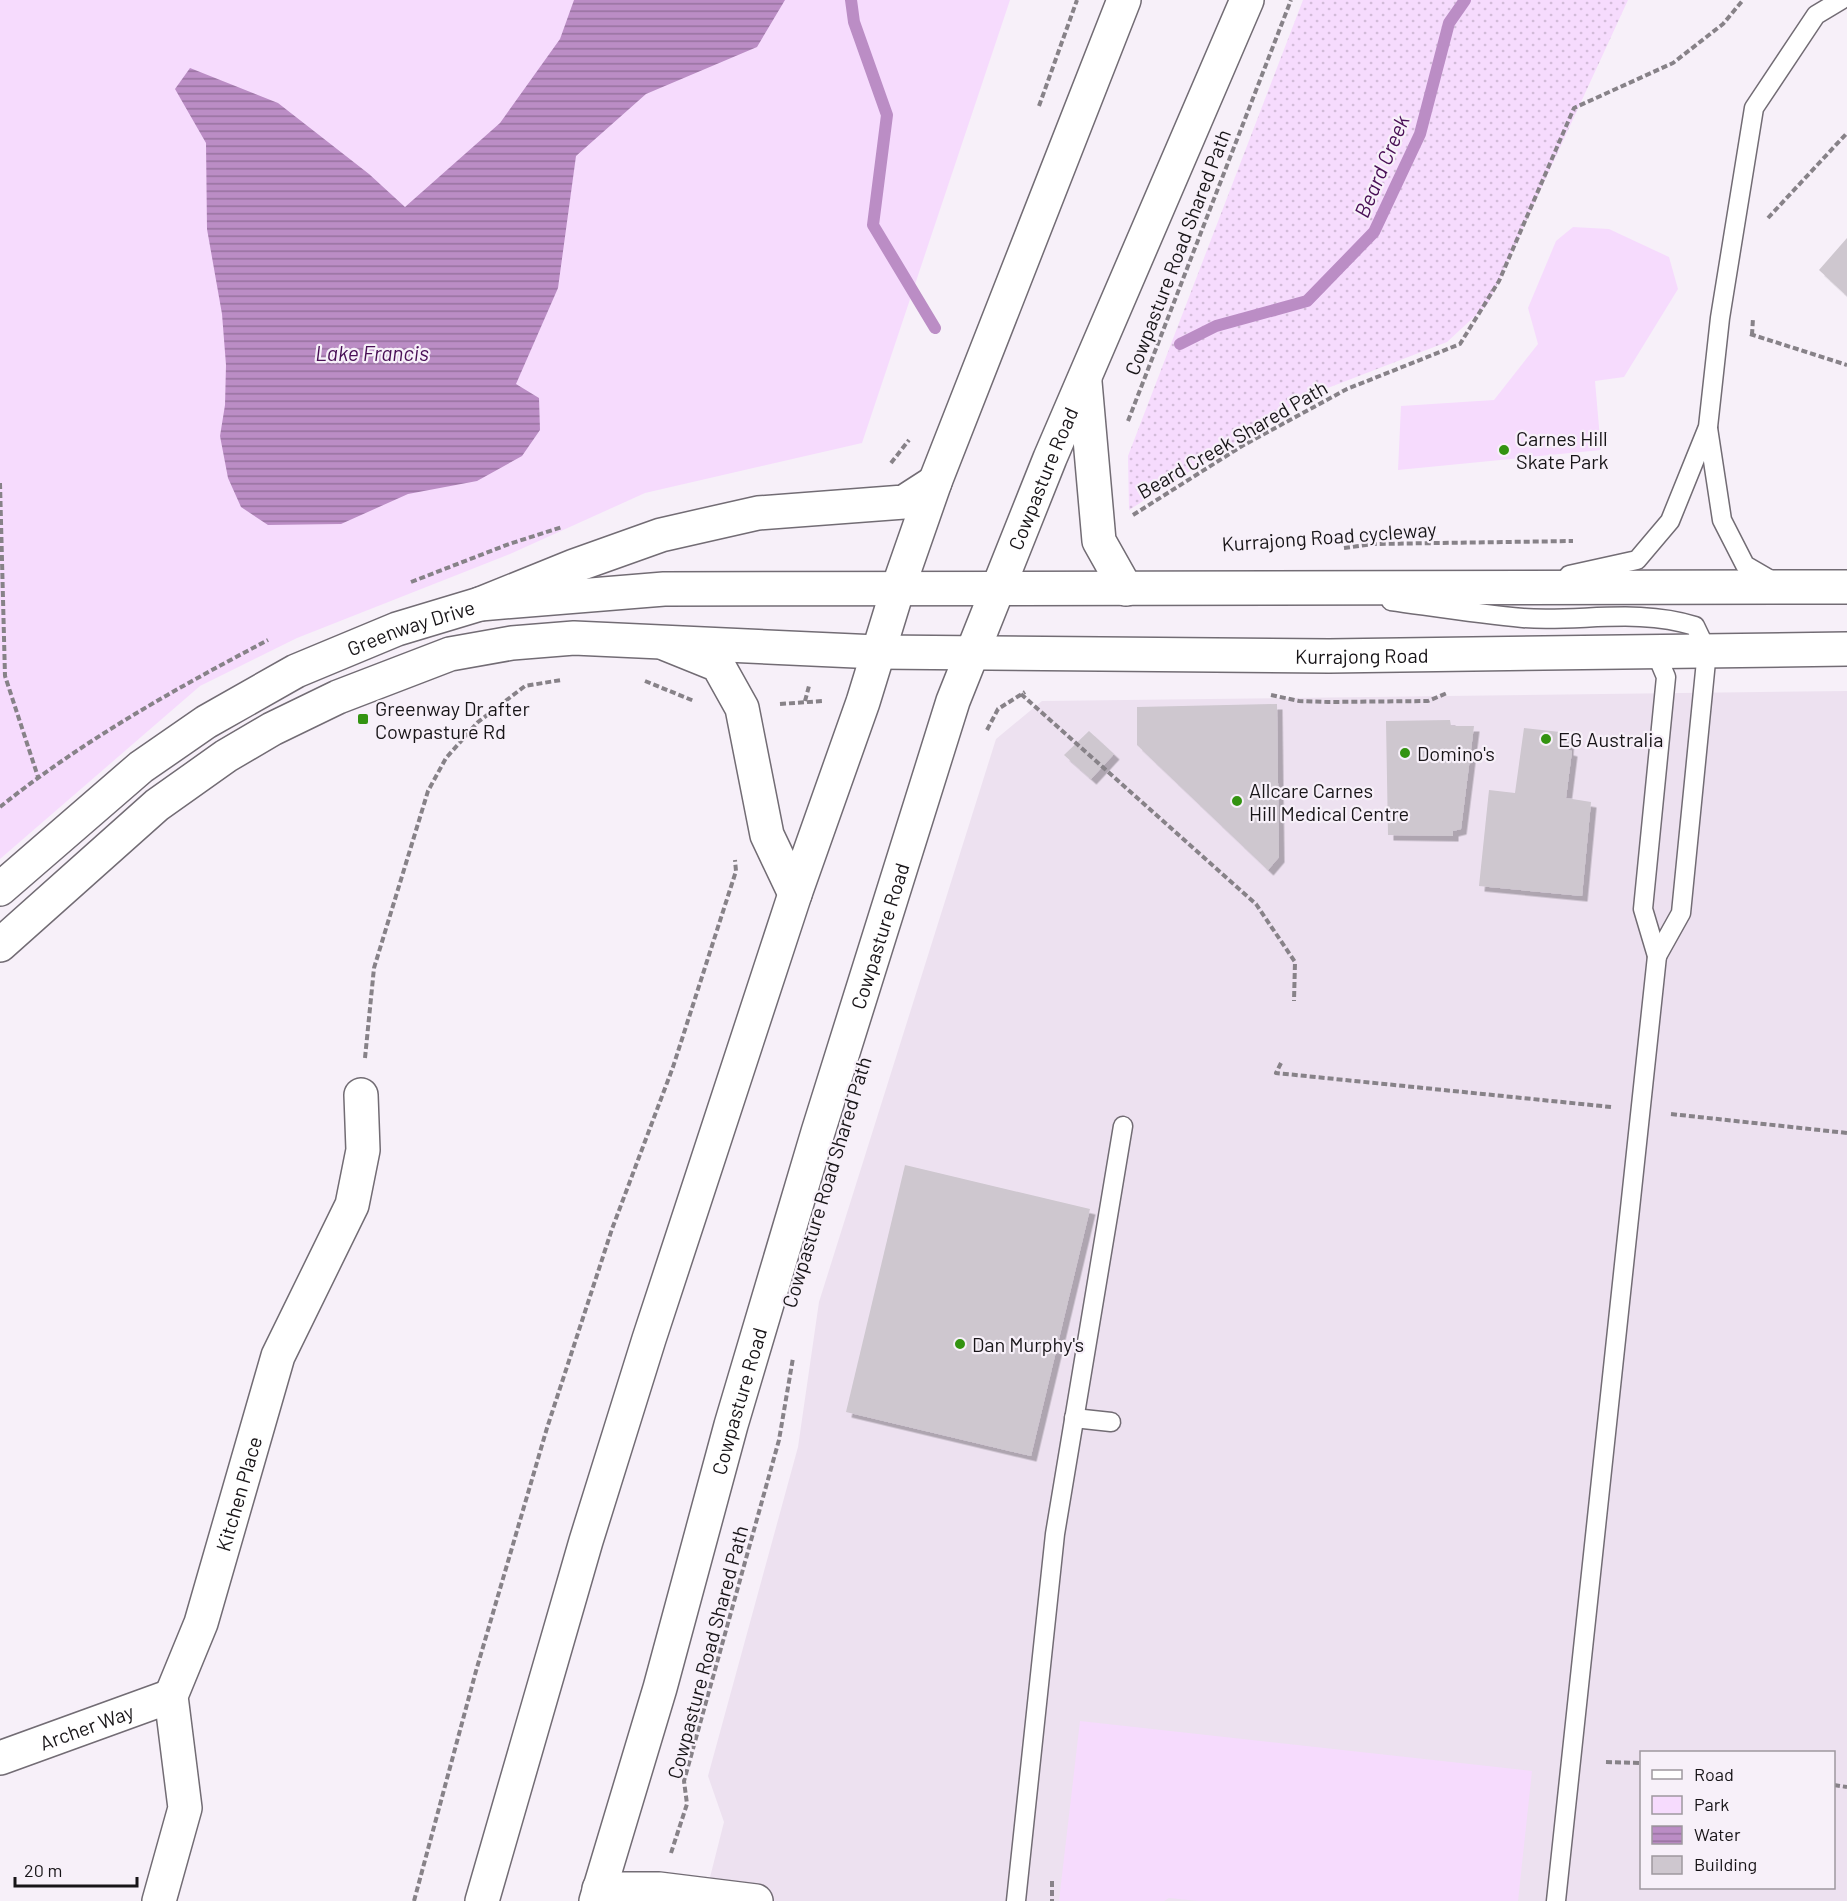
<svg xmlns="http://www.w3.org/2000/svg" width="1847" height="1901" viewBox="0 0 1847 1901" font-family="Barlow,sans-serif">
	<defs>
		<pattern id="grass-dots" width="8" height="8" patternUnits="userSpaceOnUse" patternTransform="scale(1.5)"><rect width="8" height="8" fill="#f6dbfd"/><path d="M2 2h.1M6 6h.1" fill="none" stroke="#d2bbd8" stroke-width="1.8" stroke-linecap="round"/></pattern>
		<pattern id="water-rules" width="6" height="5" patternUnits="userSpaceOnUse" patternTransform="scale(1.5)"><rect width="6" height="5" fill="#bb8dc5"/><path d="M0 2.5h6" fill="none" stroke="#97729f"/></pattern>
		<filter id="shadow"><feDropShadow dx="5.5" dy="5.5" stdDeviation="0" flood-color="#0004"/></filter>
	</defs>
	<rect width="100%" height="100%" fill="#f7f0f9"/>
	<!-- built -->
	<path fill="#ede1f0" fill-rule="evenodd" d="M1847 691V1901H704L724 1822 708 1776 798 1447 819 1302 996 739 1042 701ZM1642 1752H1834V1888H1642Z"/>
	<!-- grass -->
	<polygon fill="url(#grass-dots)" points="1303,0 1628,0 1488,304 1447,342 1307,396 1129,510 1128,456"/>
	<!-- park -->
	<g fill="#f6dbfd">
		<polygon points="0,0 1010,0 862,443 645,493 510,554 297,638 200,686 0,859"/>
		<polygon points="1573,227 1609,229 1669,257 1678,289 1624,377 1595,381 1601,450 1398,470 1401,406 1494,400 1538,344 1528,308 1556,241"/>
		<polygon points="1080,1721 1532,1771 1518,1901 1198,1901 1169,1898 1164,1901 1059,1901"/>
	</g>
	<!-- water -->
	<polygon fill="url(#water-rules)" points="574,0 785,0 757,47 646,94 576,156 558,288 516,384 539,398 540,430 522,456 477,481 408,494 341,524 268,525 241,507 228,478 220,436 225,405 226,365 222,314 207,229 206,143 175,89 190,68 278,103 369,174 405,207 500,123 560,39"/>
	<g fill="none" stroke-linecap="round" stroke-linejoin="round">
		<!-- stream -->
		<g stroke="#bb8dc5" stroke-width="12">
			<polyline points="851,0 854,22 887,115 873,225 935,328"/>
			<polyline points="1180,344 1216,326 1307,301 1374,232 1420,134 1449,23 1465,0"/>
		</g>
	</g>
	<!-- building -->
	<g fill="#cec7cf" filter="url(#shadow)">
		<polygon points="1847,238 1847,296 1819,270"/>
		<polygon points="1277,704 1279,857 1268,870 1137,745 1137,707"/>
		<polygon points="1450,720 1451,726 1474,726 1461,829 1453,831 1453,836 1388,835 1386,721"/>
		<polygon points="1524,728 1569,733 1568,750 1572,751 1566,798 1591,802 1582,896 1479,886 1489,790 1515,793"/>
		<polygon points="1089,731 1114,754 1091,779 1064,755"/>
		<polygon points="905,1165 1090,1209 1031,1456 846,1412"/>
	</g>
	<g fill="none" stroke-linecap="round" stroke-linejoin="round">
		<!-- lane casing -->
		<g stroke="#726c74" stroke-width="21">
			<g id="lane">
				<polyline points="1708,428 1722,520 1745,565 1776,583"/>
				<polyline points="1569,575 1637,560 1670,521 1708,427 1720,318 1754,108 1816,15 1841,0"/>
				<path d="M1391 601C1435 607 1479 614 1523 618 1581 622 1638 608 1695 626L1707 651 1681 913 1657 956"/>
				<polyline points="1074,1418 1111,1422"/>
				<polyline points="1016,1901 1055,1534 1123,1126"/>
				<polyline points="1556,1901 1657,956 1643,909 1666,677 1655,651"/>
			</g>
		</g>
		<!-- street casing -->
		<g stroke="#726c74" stroke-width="36">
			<g id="street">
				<path id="s1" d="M0 1758 171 1696"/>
				<polyline points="599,1889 659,1889 756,1901"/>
				<path id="s2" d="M159 1901 185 1808 171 1696 201 1623 278 1356 352 1205 363 1150 361 1095"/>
			</g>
		</g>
		<!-- secondary casing -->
		<g stroke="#726c74" stroke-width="36">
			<g id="secondary">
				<path id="s3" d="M0 889 141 767 206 722 296 671 397 629 480 604 664 589 1847 587"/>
				<path id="s4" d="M0 945 157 805 226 756 272 729 338 697 450 654 512 643 574 638 877 652 1329 656 1847 649"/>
			</g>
		</g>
		<!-- primary casing -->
		<g stroke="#726c74" stroke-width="36">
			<g id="primary">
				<polyline points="1085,382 1099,541 1126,589"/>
				<polyline points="480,604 574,566 661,535 758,513 904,502 935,482"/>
				<polyline points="666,644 718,665 742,708 767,835 795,894"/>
				<polyline points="482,1901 586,1541 649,1339 795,894 863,702 898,588 935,482 1124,0"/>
				<path id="s5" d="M596 1901 660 1688 731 1425 818 1132 953 701 1050 458 1247 0"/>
			</g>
		</g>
		<!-- path -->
		<g stroke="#878288" stroke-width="4" stroke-dasharray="6 3" stroke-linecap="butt">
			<polyline points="1039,106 1077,0"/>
			<polyline points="1768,218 1847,133"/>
			<polyline points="1750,334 1847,365"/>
			<polyline points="1752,335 1753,318"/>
			<polyline points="1128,421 1291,0"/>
			<polyline points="891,463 909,440"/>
			<polyline points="0,483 5,676 38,777"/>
			<polyline points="1133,515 1242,446 1347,389 1460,344 1499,281 1574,108 1673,63 1723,24 1743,0"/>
			<polyline points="1344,548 1373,544 1573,541"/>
			<polyline points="411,582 509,544 562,527"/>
			<polyline points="645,681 694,701"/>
			<polyline points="1021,694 1256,904 1295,962 1294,1001"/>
			<polyline points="1271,695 1299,701 1328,702 1428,701 1447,693"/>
			<polyline points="805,701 809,686"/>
			<polyline points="780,704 823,701"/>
			<polyline points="987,730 998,709 1025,692"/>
			<path d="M0 807C82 741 175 689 268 640"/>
			<polyline points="365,1058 374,968 428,791 446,758 478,722 525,686 561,680"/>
			<polyline points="1281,1063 1276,1073 1611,1107"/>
			<polyline points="1671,1114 1847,1133"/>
			<polyline points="1606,1762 1642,1763"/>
			<polyline points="1834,1785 1847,1787"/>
			<polyline points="671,1853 687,1804 684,1781 779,1440 793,1358"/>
			<polyline points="1052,1881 1052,1901"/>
			<polyline points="414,1901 476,1671 547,1428 612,1229 673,1067 736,871 735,860"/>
		</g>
		<!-- lane -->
		<use href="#lane" stroke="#fff" stroke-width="18"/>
		<!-- street -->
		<use href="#street" stroke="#fff" stroke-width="33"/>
		<!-- secondary -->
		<use href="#secondary" stroke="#fff" stroke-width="33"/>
		<!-- primary -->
		<use href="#primary" stroke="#fff" stroke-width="33"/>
	</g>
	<!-- markers -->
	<g fill="#339311" stroke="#f7f0f9" stroke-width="2">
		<circle cx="1504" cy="450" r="6"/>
		<rect x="357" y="713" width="12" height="12" rx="3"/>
		<circle cx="1546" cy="739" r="6"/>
		<circle cx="1405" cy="753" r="6"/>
		<circle cx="1237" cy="801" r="6"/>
		<circle cx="960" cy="1344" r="6"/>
	</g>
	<g text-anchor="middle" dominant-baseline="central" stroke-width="4.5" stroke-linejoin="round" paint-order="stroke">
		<!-- street labels -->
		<g font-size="20" fill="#181518" stroke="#f7f0f9">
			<text transform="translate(1177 252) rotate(-69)">Cowpasture Road Shared Path</text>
			<text transform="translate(1232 439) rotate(-30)">Beard Creek Shared Path</text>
			<text stroke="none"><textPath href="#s5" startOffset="1492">Cowpasture Road</textPath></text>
			<text transform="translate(1329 536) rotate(-4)">Kurrajong Road cycleway</text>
			<text stroke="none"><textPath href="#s3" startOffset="492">Greenway Drive</textPath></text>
			<text stroke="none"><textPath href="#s4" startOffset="1455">Kurrajong Road</textPath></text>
			<text stroke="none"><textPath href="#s5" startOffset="1006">Cowpasture Road</textPath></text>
			<text transform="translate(826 1182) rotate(-73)">Cowpasture Road Shared Path</text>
			<text stroke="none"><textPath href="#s5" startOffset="520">Cowpasture Road</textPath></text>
			<text stroke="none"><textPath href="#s2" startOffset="423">Kitchen Place</textPath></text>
			<text transform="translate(707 1652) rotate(-75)">Cowpasture Road Shared Path</text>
			<text stroke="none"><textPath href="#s1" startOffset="92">Archer Way</textPath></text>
		</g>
		<!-- poi labels -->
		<g font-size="20" fill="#181518" stroke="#f7f0f9" text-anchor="start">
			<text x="1516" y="438">Carnes Hill<tspan x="1516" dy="23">Skate Park</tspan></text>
			<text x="375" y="708">Greenway Dr after<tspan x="375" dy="23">Cowpasture Rd</tspan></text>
			<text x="1558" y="739">EG Australia</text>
			<text x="1417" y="753">Domino's</text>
			<text x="1249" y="790">Allcare Carnes<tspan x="1249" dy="23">Hill Medical Centre</tspan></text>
			<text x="972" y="1344">Dan Murphy's</text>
		</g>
		<!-- water labels -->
		<g font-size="21" font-style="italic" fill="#480e55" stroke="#f7f0f9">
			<text transform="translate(1381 166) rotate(-67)">Beard Creek</text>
			<text x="372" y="352">Lake Francis</text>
		</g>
	</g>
	<!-- legend -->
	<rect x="1640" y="1751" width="195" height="138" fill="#f7f0f9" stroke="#9e989f" stroke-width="1.5"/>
	<rect x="1652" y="1770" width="30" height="9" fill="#ffffff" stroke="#9e989f" stroke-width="1.5"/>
	<text x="1694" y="1781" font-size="18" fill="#181518">Road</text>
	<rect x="1652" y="1796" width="30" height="18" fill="#f6dbfd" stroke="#9e989f" stroke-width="1.5"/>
	<text x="1694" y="1811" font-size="18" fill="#181518">Park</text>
	<rect x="1652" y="1826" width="30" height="18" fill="url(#water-rules)" stroke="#9e989f" stroke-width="1.5"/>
	<text x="1694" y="1841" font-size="18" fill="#181518">Water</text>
	<rect x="1652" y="1856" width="30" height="18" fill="#cec7cf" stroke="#9e989f" stroke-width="1.5"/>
	<text x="1694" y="1871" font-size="18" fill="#181518">Building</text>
	<!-- scale -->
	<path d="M15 1877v9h122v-9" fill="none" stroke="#181518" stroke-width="3"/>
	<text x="24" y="1877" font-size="18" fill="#181518" stroke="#f7f0f9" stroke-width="4.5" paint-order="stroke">20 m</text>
</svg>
